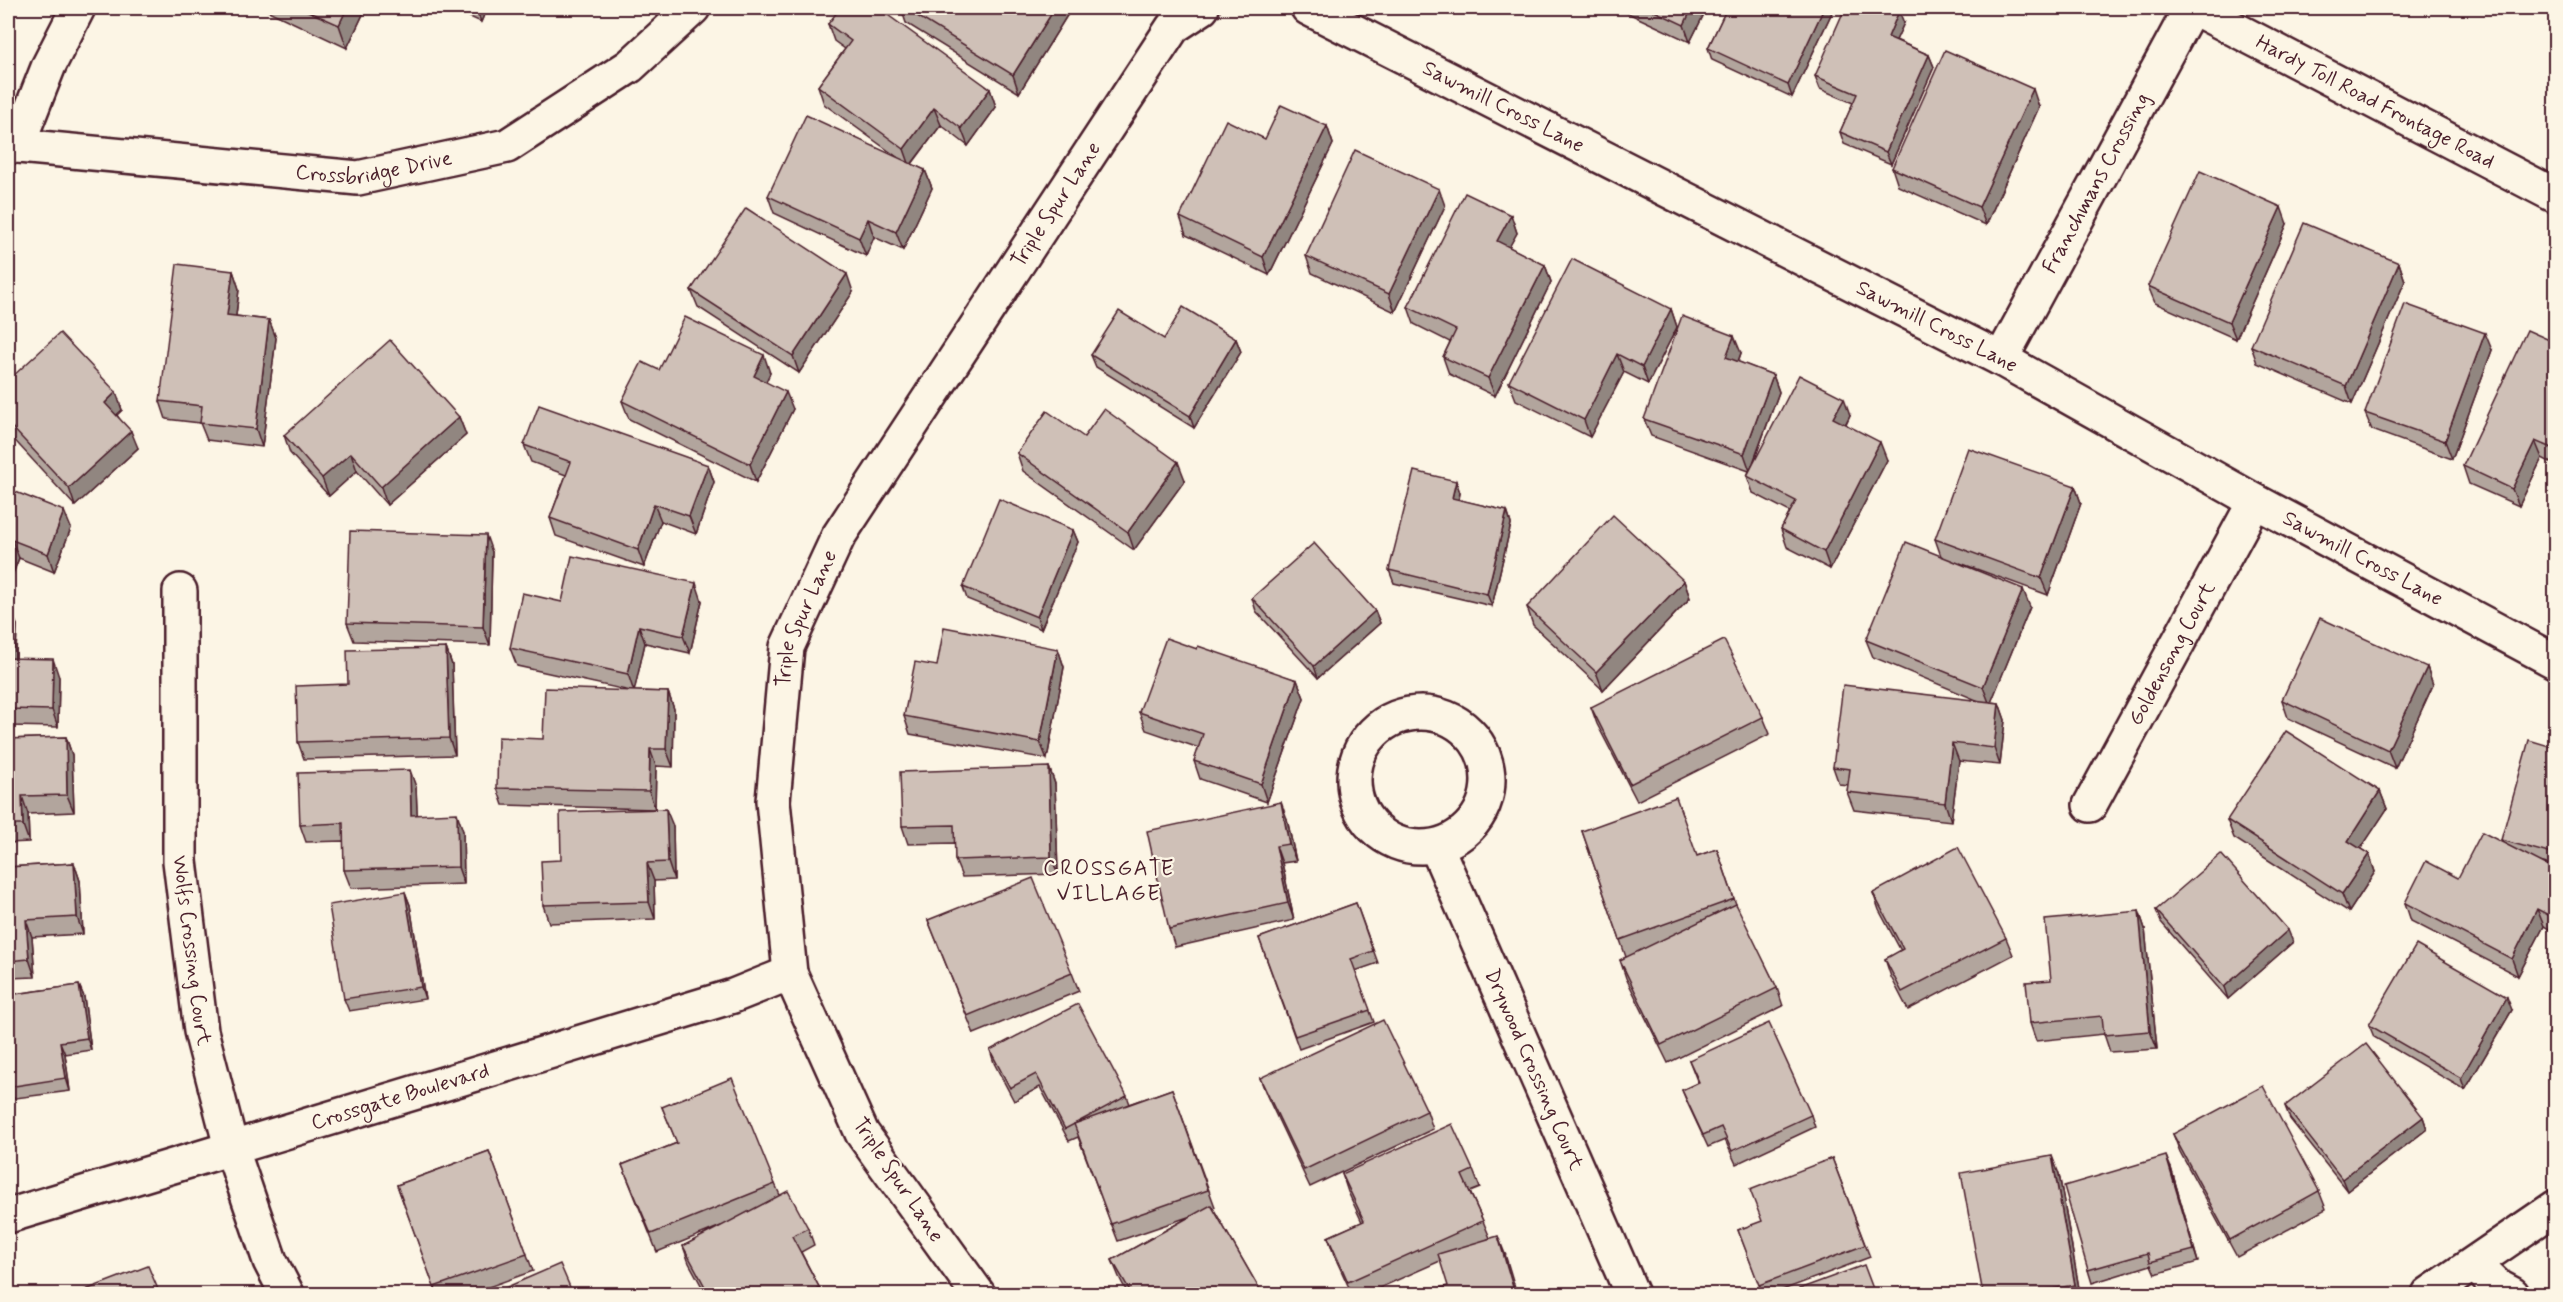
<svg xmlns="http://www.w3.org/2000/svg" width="2563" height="1302" viewBox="0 0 2563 1302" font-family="Mynerve,sans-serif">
	<rect width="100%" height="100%" fill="#fcf5e5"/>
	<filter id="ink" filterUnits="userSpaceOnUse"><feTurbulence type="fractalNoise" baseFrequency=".0167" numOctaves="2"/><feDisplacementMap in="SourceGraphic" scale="12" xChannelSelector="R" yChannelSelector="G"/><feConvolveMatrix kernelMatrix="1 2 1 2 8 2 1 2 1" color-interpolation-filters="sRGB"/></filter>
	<g filter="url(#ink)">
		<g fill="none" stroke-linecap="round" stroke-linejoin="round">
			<!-- minor casing -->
			<g stroke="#4a1f2b" stroke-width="38">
				<g id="minor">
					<path id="s1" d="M1308 8 2001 359 2255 501 2556 662"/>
					<path id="s2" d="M2194 8 2556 196"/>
					<path id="s3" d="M8 145 358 178 507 146 630 66 693 8"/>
					<polyline points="17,146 49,65 78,8"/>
					<path id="s4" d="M2001 359 2191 8"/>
					<path id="s5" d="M180 591V861L201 1031 231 1147 270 1261 287 1294"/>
					<circle cx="1421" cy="780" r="67"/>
					<path id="s6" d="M2090 805 2255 501"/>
					<path id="s7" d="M1436 846 1632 1294"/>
					<path id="s8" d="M8 1216 733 996 790 973"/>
					<polyline points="2474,1264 2497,1286 2512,1294"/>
					<path id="s9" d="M978 1294 862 1133 790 973 773 801 787 647 838 537 1173 27 1202 8"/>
					<polyline points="2429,1294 2556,1207"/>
				</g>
			</g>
			<!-- minor -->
			<use href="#minor" stroke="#fcf5e5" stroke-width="33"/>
		</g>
		<!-- wall -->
		<g fill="#b2a59d" stroke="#4a1f2b" stroke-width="1.5">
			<polygon points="262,8 366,8 347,48"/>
			<polygon points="450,8 487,8 481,22"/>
			<polygon points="901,8 1065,8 1068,14 1019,93 906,23"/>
			<polygon points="1617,8 1707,8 1690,42"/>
			<polygon points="1727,8 1834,8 1792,97 1712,60 1708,48"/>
			<polygon points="1904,23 1896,40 1929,55 1934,67 1891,164 1844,144 1840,132 1853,103 1820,89 1815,76"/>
			<polygon points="828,24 990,89 996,107 968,146 941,125 912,164 925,170 932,188 903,250 874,237 866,256 774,213 768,196 897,157 824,104 818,86 845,49 834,41"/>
			<polygon points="2039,107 1986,225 1898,186 1892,168"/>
			<polygon points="1327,126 1333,144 1269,275 1186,235 1180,217 1265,139"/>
			<polygon points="1445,206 1395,312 1312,273 1306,256"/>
			<polygon points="1511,215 1517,233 1509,247 1545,265 1551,282 1495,396 1449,374 1443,357 1450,342 1414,324 1408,307"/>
			<polygon points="2287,224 2236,339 2155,303 2148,286"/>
			<polygon points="2399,263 2405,281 2352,404 2257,363 2251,346"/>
			<polygon points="233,271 239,289 236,316 269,320 276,338 262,447 207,440 200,423 166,419 160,401"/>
			<polygon points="691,290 853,292 799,373 698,307"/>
			<polygon points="1671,309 1677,327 1648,384 1624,372 1590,437 1516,400 1509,382"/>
			<polygon points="1164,339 1236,339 1241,352 1194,428 1096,367 1091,355"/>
			<polygon points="2556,343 2556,465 2542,458 2519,506 2469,484 2463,466"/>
			<polygon points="2492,350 2452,459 2372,430 2365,413"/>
			<polygon points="1741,353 1738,362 1773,375 1779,392 1754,461 1850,415 1846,424 1887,460 1830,569 1787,547 1781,529 1790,512 1753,493 1747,476 1749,471 1651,436 1644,419"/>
			<polygon points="659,370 770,373 766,382 793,409 756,482 629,419 622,401"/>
			<polygon points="8,372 12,377 116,392 122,410 117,415 138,448 75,506 8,433"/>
			<polygon points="459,417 466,435 387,505 357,471 329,496 290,453 284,435"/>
			<polygon points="524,445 708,465 714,482 696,534 661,521 644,567 556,536 550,518 566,475 531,462"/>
			<polygon points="1017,453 1185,480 1134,550 1023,471"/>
			<polygon points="1456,481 1460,493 1459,500 1507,511 1511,524 1492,606 1394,583 1389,570"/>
			<polygon points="2075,486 2081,503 2048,595 1960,563 2030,607 1991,702 1999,703 2005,720 2000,765 1959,761 1951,821 1854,810 1847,792 1848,785 1839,784 1833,767 1979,701 1873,657 1866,640 1941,556 1935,539"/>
			<polygon points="8,489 71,528 54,572 19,558 8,586"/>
			<polygon points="1073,530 1078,542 1041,629 967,599 963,587"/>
			<polygon points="492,552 490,645 354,641 347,623"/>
			<polygon points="1684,581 1690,598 1603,690 1533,625 1527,607"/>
			<polygon points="1252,598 1375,611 1380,623 1318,678 1256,611"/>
			<polygon points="702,601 690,653 645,643 634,691 668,692 674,709 673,767 656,766 655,809 673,826 674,880 654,881 655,919 549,923 543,905 561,860 653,809 503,805 497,788 631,691 517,666 510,648 562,602"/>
			<polygon points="8,608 17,625 16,659 59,677 58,727 8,726"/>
			<polygon points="446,648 452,665 455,755 304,759 298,742"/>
			<polygon points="1058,649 1064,667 1047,759 910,734 904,716 937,666"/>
			<polygon points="1197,649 1297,680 1304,698 1267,802 1200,779 1194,761 1199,748 1146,730 1139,712"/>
			<polygon points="2427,667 2433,685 2395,768 2288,718 2282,700"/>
			<polygon points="1591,707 1763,717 1770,734 1637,801 1597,724"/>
			<polygon points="66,737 72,755 74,812 28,814 29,842 8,843 8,739"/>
			<polygon points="2556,748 2556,866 2539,862 2556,870 2556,933 2544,926 2518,976 2411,921 2405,903 2458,878 2502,842 2501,840"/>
			<polygon points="1049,767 1055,784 1058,874 962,877 955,860 955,843 908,844 902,826"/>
			<polygon points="416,787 417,815 463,831 464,884 351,888 344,870 344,841 306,842 300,825"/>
			<polygon points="2380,791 2387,809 2360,849 2369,854 2375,872 2349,912 2234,838 2227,820"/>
			<polygon points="1287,819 1296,861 1282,863 1294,920 1175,947 1169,929"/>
			<polygon points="1582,831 1697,856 1717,849 1738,910 1777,988 1783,1006 1668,1063 1626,978 1620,960 1626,957"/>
			<polygon points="74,863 80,881 83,934 32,937 35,977 8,978 8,867"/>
			<polygon points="405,892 410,905 425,999 349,1011 344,999"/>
			<polygon points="1873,893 2006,938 2013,955 1908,1010 1891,977 1885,959 1901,951 1879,910"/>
			<polygon points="1356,903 1378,963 1355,971 1374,1022 1299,1049 1259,938"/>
			<polygon points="2156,910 2293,942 2228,999 2161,922"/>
			<polygon points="2139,911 2145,929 2157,1049 2110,1052 2104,1034 2036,1041 2030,1023 2051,980"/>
			<polygon points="928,920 1072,973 1079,991 974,1034"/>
			<polygon points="79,985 84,997 91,1050 65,1054 70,1091 8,1099 8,995"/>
			<polygon points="2512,1010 2465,1090 2374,1037 2369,1025"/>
			<polygon points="990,1050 1127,1096 1130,1104 1172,1089 1215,1207 1213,1208 1260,1290 1262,1294 1128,1294 1119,1277 1112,1260 1191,1216 1118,1241 1078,1137 1069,1141 1040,1087 1014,1101 994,1063"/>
			<polygon points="1689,1060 1811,1115 1815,1127 1736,1164 1725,1140 1708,1147 1687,1102 1682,1090 1698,1083"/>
			<polygon points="1260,1078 1427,1111 1433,1129 1310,1187 1267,1096"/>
			<polygon points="2285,1106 2423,1117 2427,1129 2347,1191 2290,1119"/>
			<polygon points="662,1107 775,1184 780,1195 808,1228 814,1245 801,1252 819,1287 821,1294 706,1294 689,1263 683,1246 721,1226 657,1252 622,1165 677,1143"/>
			<polygon points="2173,1134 2319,1191 2326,1209 2237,1257 2180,1152"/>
			<polygon points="489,1151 533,1271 469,1294 437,1294 397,1185"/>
			<polygon points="1832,1158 1870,1257 1772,1294 1763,1294 1738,1230 1762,1222"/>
			<polygon points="2171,1168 2198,1262 2155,1274 2151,1265 2092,1283 2088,1270"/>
			<polygon points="1473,1170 1480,1188 1470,1192 1483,1221 1490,1238 1486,1240 1505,1254 1440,1261 1366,1294 1352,1294 1334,1255 1328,1237 1362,1222 1348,1192 1342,1174"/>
			<polygon points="2059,1174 2080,1294 1983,1294"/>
		</g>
		<!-- shaded-wall -->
		<g fill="#918680" stroke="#4a1f2b" stroke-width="1.5">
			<polygon points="347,8 366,8 347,48 339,25"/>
			<polygon points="476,8 487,8 481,22"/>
			<polygon points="1055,8 1065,8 1068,14 1019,93 1013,75"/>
			<polygon points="1692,8 1707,8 1690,42 1684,25"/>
			<polygon points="1824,8 1834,8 1792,97 1788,85"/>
			<polygon points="1899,11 1904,23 1892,49 1888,37"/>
			<polygon points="1929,55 1934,67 1891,164 1886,152"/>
			<polygon points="990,89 996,107 968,146 961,128"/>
			<polygon points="2033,89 2039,107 1986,225 1979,207"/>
			<polygon points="934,108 941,125 910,166 904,149"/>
			<polygon points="1327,126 1333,144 1269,275 1263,257"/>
			<polygon points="925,170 932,188 903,250 896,232"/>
			<polygon points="1439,189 1445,206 1395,312 1389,294"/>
			<polygon points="2281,207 2287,224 2236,339 2229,322"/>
			<polygon points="1511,215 1517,233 1503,258 1497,241"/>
			<polygon points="868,219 874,237 866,256 859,238"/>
			<polygon points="2399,263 2405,281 2352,404 2346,386"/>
			<polygon points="1545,265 1551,282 1495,396 1488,378"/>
			<polygon points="233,271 239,289 234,332 227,315"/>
			<polygon points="847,274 853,292 799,373 793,356"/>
			<polygon points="1671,309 1677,327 1648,384 1642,367"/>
			<polygon points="269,320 276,338 262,447 256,429"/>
			<polygon points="2485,333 2492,350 2452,459 2445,441"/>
			<polygon points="1734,336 1741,353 1733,375 1726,357"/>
			<polygon points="1236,339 1241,352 1194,428 1190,416"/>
			<polygon points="1617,354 1624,372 1590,437 1584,420"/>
			<polygon points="764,355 770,373 760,394 754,376"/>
			<polygon points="1773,375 1779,392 1750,471 1744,454"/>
			<polygon points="116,392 122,410 111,420 105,403"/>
			<polygon points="786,392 793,409 756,482 750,464"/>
			<polygon points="1844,398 1850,415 1839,436 1833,418"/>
			<polygon points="459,417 466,435 387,505 381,487"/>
			<polygon points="131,431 138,448 75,506 69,488"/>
			<polygon points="2535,441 2542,458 2519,506 2512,489"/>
			<polygon points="1880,442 1887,460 1830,569 1824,552"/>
			<polygon points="351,453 357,471 329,496 322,478"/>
			<polygon points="1178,462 1185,480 1134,550 1128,532"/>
			<polygon points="708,465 714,482 696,534 689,516"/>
			<polygon points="1456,481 1460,493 1456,510 1452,498"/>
			<polygon points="2075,486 2081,503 2048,595 2041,578"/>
			<polygon points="654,504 661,521 644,567 638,550"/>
			<polygon points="64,511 71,528 54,572 48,554"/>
			<polygon points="1507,511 1511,524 1492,606 1487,594"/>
			<polygon points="1073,530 1078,542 1041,629 1037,617"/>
			<polygon points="486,535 492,552 490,645 483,627"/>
			<polygon points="12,540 19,558 8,586 8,552"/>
			<polygon points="1684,581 1690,598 1603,690 1596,672"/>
			<polygon points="696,583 702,601 690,653 683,636"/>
			<polygon points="2023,589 2030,607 1990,705 1983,687"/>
			<polygon points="10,608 17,625 15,676 9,658"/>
			<polygon points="1375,611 1380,623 1318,678 1314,666"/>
			<polygon points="639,626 645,643 634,692 628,674"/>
			<polygon points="446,648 452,665 455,755 449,738"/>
			<polygon points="1058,649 1064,667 1047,759 1040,742"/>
			<polygon points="53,659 59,677 58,727 52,710"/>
			<polygon points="2427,667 2433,685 2395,768 2388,750"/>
			<polygon points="1297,680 1304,698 1267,802 1261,784"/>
			<polygon points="668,692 674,709 673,767 666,749"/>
			<polygon points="1999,703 2005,720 2000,765 1994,748"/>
			<polygon points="66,737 72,755 74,812 67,795"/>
			<polygon points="1952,743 1959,761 1951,821 1945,803"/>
			<polygon points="650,749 656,766 655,809 649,791"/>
			<polygon points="1049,767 1055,784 1058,874 1051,857"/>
			<polygon points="410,770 416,787 418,832 411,815"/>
			<polygon points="2380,791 2387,809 2354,859 2348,841"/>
			<polygon points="22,796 28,814 29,842 23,825"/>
			<polygon points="1281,802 1287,819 1296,861 1289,844"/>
			<polygon points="666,809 673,826 674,880 668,862"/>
			<polygon points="457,813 463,831 464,884 458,867"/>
			<polygon points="1276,846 1282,863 1294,920 1288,903"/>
			<polygon points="2369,854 2375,872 2349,912 2342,894"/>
			<polygon points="74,863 80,881 83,934 77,917"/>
			<polygon points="647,863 654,881 655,919 649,902"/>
			<polygon points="405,892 410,905 425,999 421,987"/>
			<polygon points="2537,909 2544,926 2518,976 2512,959"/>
			<polygon points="2139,911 2145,929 2157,1049 2150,1031"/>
			<polygon points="26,920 32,937 35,977 29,959"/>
			<polygon points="2288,930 2293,942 2228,999 2224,987"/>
			<polygon points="79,985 84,997 91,1050 87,1038"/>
			<polygon points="2507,997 2512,1010 2465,1090 2461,1078"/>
			<polygon points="60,1042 65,1054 70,1091 66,1078"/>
			<polygon points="2423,1117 2427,1129 2347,1191 2342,1179"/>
			<polygon points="2052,1156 2059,1174 2080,1294 2079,1294 2075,1285"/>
			<polygon points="2166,1156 2171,1168 2198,1262 2194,1250"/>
			<polygon points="1498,1236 1505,1254 1517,1294 1515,1294"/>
		</g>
		<!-- building -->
		<g fill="#cfc0b7" stroke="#4a1f2b" stroke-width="1.5">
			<polygon points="301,8 347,8 339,25"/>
			<polygon points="840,8 878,8 990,89 961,128 934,108 904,149 818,86 851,41 828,24"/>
			<polygon points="904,8 1055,8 1013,75"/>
			<polygon points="1648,8 1692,8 1684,25"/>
			<polygon points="1727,8 1824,8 1788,85 1708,48"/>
			<polygon points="1845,8 1891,8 1899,11 1888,37 1929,55 1886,152 1840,132 1857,94 1815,76"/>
			<polygon points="1945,50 2033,89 1979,207 1892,168"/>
			<polygon points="1281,105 1327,126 1263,257 1180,217 1226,120 1265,139"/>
			<polygon points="806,115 925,170 896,232 868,219 859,238 768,196"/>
			<polygon points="1355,150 1439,189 1389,294 1306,256"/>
			<polygon points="2200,171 2281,207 2229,322 2148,286"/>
			<polygon points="1465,193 1511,215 1497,241 1545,265 1488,378 1443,357 1456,330 1408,307"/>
			<polygon points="746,208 847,274 793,356 691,290"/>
			<polygon points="2304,223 2399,263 2346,386 2251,346"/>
			<polygon points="1572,259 1671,309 1642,367 1617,354 1584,420 1509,382"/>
			<polygon points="177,264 233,271 227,315 269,320 256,429 200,423 202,406 160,401"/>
			<polygon points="2405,304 2485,333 2445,441 2365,413"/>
			<polygon points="1183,307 1236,339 1190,416 1091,355 1119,311 1164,339"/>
			<polygon points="1682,316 1734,336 1726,357 1773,375 1744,454 1644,419"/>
			<polygon points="685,317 764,355 754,376 786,392 750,464 622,401 642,362 659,370"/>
			<polygon points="2527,330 2556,343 2556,450 2535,441 2512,489 2463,466"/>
			<polygon points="60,333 116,392 105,403 131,431 69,488 8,423 8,372 12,377"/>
			<polygon points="390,340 459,417 381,487 351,453 322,478 284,435"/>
			<polygon points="1799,375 1844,398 1833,418 1880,442 1824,552 1781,529 1796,501 1747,476"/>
			<polygon points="539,405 708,465 689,516 654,504 638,550 550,518 571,462 524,445"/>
			<polygon points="1104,409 1178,462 1128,532 1017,453 1047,411 1084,437"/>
			<polygon points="1968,448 2075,486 2041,578 1935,539"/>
			<polygon points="1414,471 1456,481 1452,498 1507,511 1487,594 1389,570"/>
			<polygon points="8,489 64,511 48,554 12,540 8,552"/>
			<polygon points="999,499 1073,530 1037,617 963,587"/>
			<polygon points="1613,515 1684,581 1596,672 1527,607"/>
			<polygon points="350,531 486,535 483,627 347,623"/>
			<polygon points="1906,542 2023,589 1983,687 1866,640"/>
			<polygon points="1314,543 1375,611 1314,666 1252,598"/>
			<polygon points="572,556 696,583 683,636 639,626 628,674 510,648 522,593 562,602"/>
			<polygon points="8,608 10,608 9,658 53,659 52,710 8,709"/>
			<polygon points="2320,618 2427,667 2388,750 2282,700"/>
			<polygon points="944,627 1058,649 1040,742 904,716 915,662 937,666"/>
			<polygon points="1166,638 1197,649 1198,646 1297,680 1261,784 1194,761 1203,734 1139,712"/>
			<polygon points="1724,640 1763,717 1630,784 1591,707"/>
			<polygon points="446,648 449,738 298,742 296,686 348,684 347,650"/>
			<polygon points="1843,685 1999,703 1994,748 1952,743 1945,803 1847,792 1850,769 1833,767"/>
			<polygon points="545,688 668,692 666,749 650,749 649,791 497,788 498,737 543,739"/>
			<polygon points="2286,731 2380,791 2348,841 2369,854 2342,894 2227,820"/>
			<polygon points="66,737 67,795 22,796 23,825 8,825 8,739"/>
			<polygon points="2529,740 2556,748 2556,855 2501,840"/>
			<polygon points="1049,767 1051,857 955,860 954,825 902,826 900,772"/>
			<polygon points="410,770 411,815 457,813 458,867 344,870 343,823 300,825 298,773"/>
			<polygon points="1676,797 1697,856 1717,849 1734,899 1620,940 1582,831"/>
			<polygon points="1281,802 1289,844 1276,846 1288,903 1169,929 1147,831"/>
			<polygon points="666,809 668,862 647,863 649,902 543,905 541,861 561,860 560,812"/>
			<polygon points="2482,832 2556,870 2556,919 2537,909 2512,959 2405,903 2426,861 2458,878"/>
			<polygon points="1958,847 2006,938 1902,992 1885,959 1903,949 1873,893"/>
			<polygon points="2221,854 2288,930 2224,987 2156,910"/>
			<polygon points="74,863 77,917 26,920 29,959 8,961 8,867"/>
			<polygon points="1033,878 1072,973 967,1016 928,920"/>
			<polygon points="405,892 421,987 344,999 329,905"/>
			<polygon points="1356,903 1373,951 1351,959 1370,1010 1295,1036 1259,938"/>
			<polygon points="1736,904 1777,988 1661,1045 1620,960"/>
			<polygon points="2139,911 2150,1031 2104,1035 2102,1016 2030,1023 2026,982 2051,980 2045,920"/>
			<polygon points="2416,945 2507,997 2461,1078 2369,1025"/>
			<polygon points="79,985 87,1038 60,1042 66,1078 8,1087 8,995"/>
			<polygon points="1078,1004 1127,1096 1065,1129 1036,1074 1010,1088 990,1050"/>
			<polygon points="1383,1020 1427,1111 1304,1170 1260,1078"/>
			<polygon points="1769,1023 1811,1115 1732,1151 1721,1127 1703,1135 1682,1090 1699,1082 1689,1060"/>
			<polygon points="2366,1044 2423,1117 2342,1179 2285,1106"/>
			<polygon points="732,1078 775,1184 651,1234 622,1165 677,1143 662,1107"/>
			<polygon points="2263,1086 2319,1191 2230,1240 2173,1134"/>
			<polygon points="1172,1089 1208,1190 1111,1224 1074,1124"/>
			<polygon points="1452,1124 1473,1170 1462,1175 1483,1221 1348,1282 1328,1237 1364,1221 1342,1174"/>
			<polygon points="489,1151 527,1254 434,1287 397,1185"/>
			<polygon points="2052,1156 2075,1285 2020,1294 1983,1294 1961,1173"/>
			<polygon points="2166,1156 2194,1250 2150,1262 2148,1253 2088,1270 2064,1186"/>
			<polygon points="1832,1158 1865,1245 1759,1285 1738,1230 1762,1221 1750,1190"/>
			<polygon points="788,1191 808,1228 792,1236 819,1287 804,1294 709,1294 683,1246"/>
			<polygon points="1211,1205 1260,1290 1252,1294 1132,1294 1112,1260"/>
			<polygon points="1498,1236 1515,1294 1418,1294 1448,1286 1438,1254"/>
			<polygon points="560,1264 573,1294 491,1294"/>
			<polygon points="1864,1265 1875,1294 1801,1294 1799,1289"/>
			<polygon points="148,1266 160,1294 75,1294"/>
		</g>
	</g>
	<g text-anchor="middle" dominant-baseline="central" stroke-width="4.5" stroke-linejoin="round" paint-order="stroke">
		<!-- street labels -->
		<g font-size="21" fill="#4a1f2b" stroke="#fcf5e5">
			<text stroke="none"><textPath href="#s2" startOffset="204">Hardy Toll Road Frontage Road</textPath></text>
			<text stroke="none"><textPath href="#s1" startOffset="219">Sawmill Cross Lane</textPath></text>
			<text stroke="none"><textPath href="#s3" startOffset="368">Crossbridge Drive</textPath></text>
			<text stroke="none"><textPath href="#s4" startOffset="200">Franchmans Crossing</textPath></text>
			<text stroke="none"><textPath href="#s9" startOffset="1220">Triple Spur Lane</textPath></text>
			<text stroke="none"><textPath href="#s1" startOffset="705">Sawmill Cross Lane</textPath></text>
			<text stroke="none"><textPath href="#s1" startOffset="1190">Sawmill Cross Lane</textPath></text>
			<text stroke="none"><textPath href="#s9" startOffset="734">Triple Spur Lane</textPath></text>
			<text stroke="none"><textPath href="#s6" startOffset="172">Goldensong Court</textPath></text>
			<text stroke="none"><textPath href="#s5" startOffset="360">Wolfs Crossing Court</textPath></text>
			<text stroke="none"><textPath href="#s7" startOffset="244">Drywood Crossing Court</textPath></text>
			<text stroke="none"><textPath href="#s8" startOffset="410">Crossgate Boulevard</textPath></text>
			<text transform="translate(898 1180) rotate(56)">Triple Spur Lane</text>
		</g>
		<!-- neighbourhood labels -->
		<g font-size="22" letter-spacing="1.5" fill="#4a1f2b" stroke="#fcf5e5">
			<text x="1109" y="869">CROSSGATE<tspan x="1109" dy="25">VILLAGE</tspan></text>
		</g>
	</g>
	<!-- margin -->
	<rect width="2563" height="1302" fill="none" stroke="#fcf5e5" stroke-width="30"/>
	<rect x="15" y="15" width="2533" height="1272" fill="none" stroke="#4a1f2b" stroke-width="2" filter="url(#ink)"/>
</svg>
